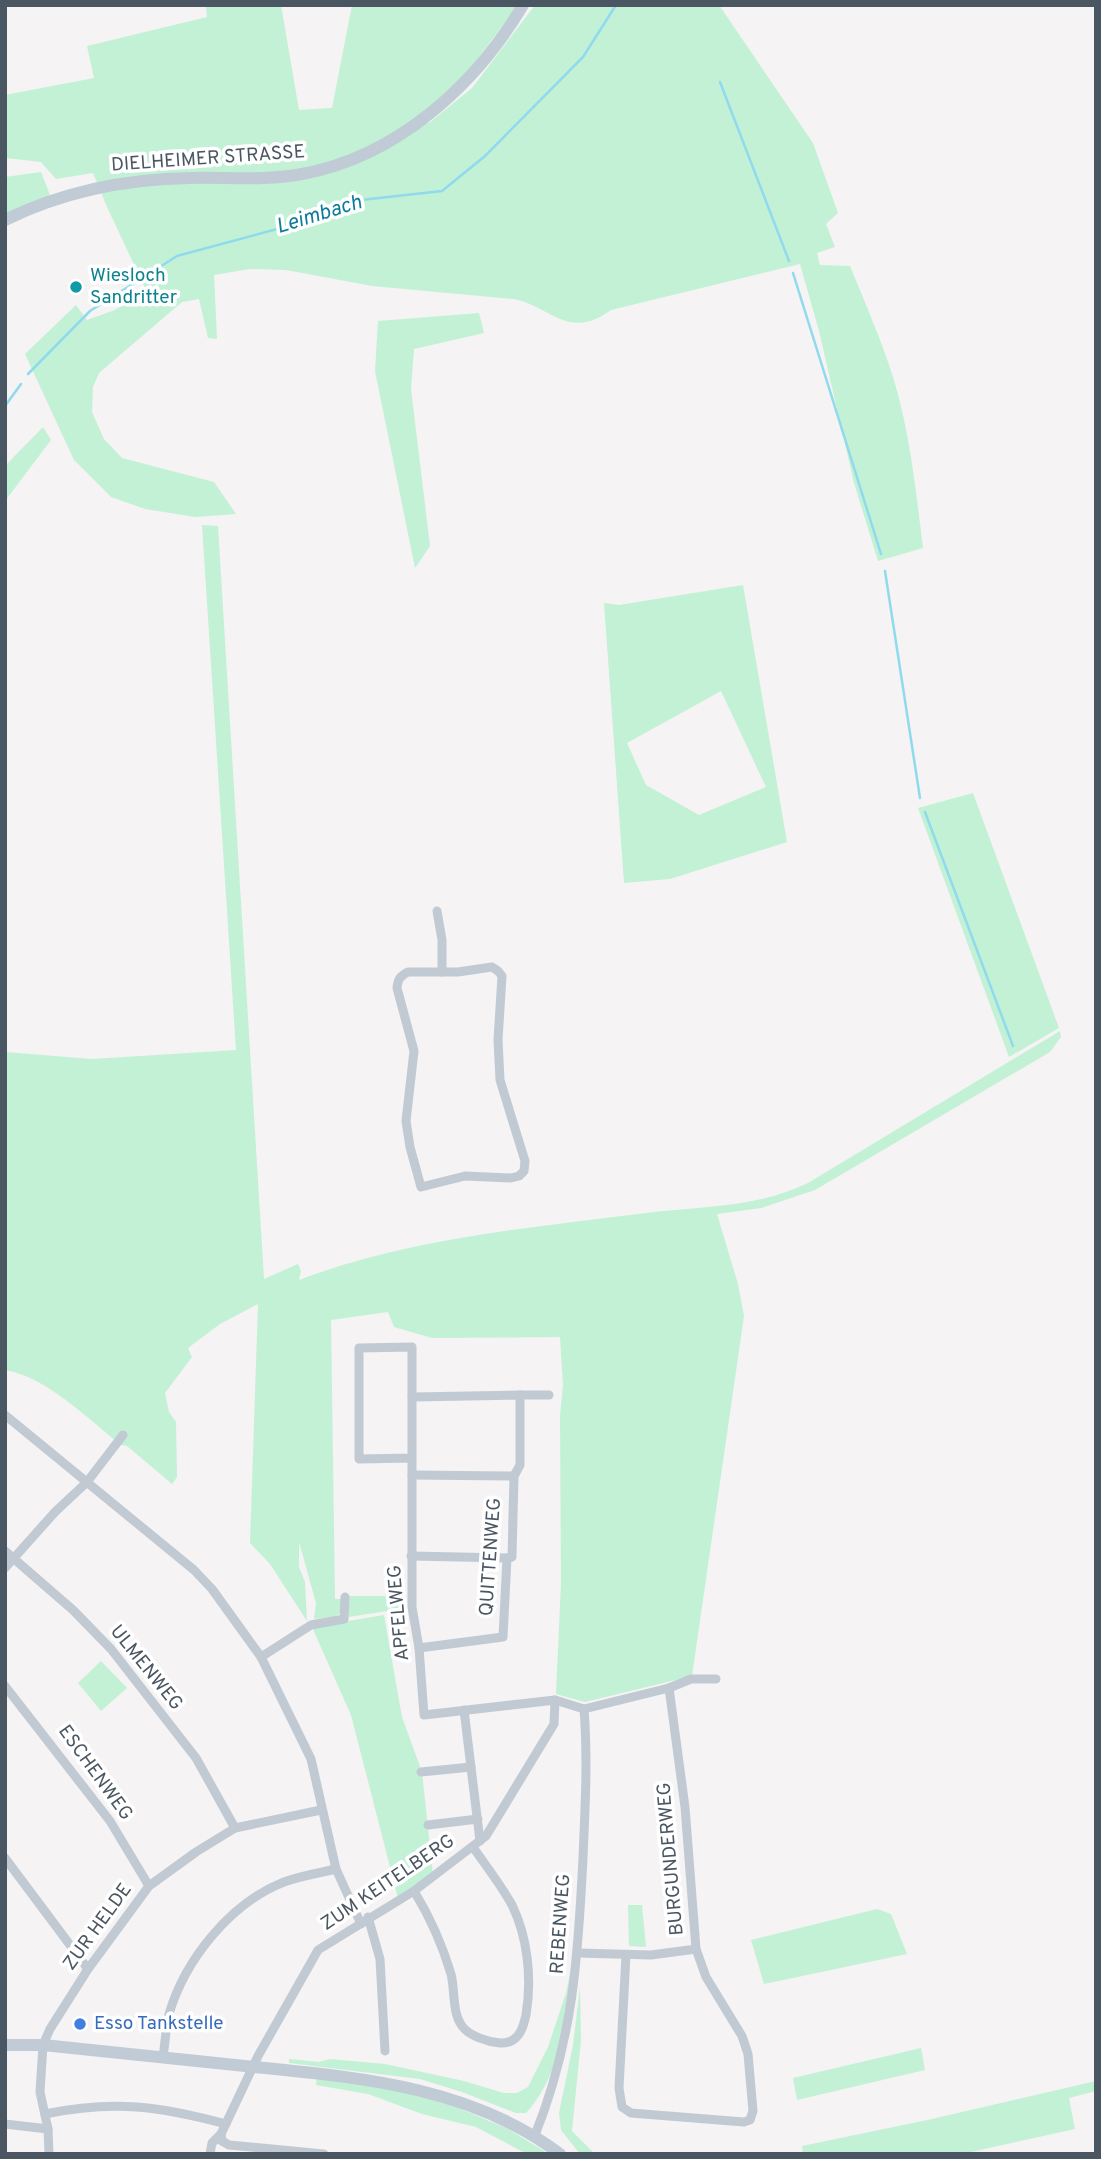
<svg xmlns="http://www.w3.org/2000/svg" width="1101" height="2159" viewBox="0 0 1101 2159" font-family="Overpass,sans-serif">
	<rect width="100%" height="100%" fill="#f5f3f3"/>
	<!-- green -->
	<g fill="#c3f1d5" fill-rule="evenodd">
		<path d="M206 5H281L299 110 332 108 352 5H518L464 77 424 111 429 123 472 88 535 5H719L813 143 838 213 826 224 835 247 817 253 820 265 850 266C865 303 881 339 893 377 910 432 916 492 923 548L878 561 854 483 819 331 800 264 611 310C568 341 552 307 514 299L372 286 286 270 250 269 214 275 217 339 208 338 199 299 182 302 99 373 93 387 92 412 104 439 122 458 214 482 236 514 195 517 145 509 111 497 74 460 25 354 76 305 87 320 115 310 146 290 107 207 93 173 56 179 41 162 6 158 5 95 94 78 87 46 207 17Z"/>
		<polygon points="41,172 50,195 5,215 5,177"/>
		<polygon points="479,313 484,333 414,349 411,389 430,546 415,568 375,371 378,321"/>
		<polygon points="43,427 51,440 5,501 5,466"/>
		<path d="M202 525 218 526 264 1279 298 1264 301 1271 299 1280C410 1238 529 1228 646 1213 701 1206 757 1208 808 1183L1060 1031 1061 1037 1050 1052 815 1190 761 1208 717 1214 738 1284 744 1316 692 1676 585 1702 556 1694 561 1583 560 1416 563 1385 560 1337 432 1338 394 1327 388 1312 331 1320 335 1599H341V1613L333 1617 314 1619 316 1603 299 1542V1567L305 1582 307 1621 270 1564 250 1543 258 1304 220 1324 188 1348 192 1357 165 1393 169 1412 176 1422 177 1477 172 1484 127 1446 121 1445C88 1419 47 1377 5 1370V1052L92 1059 236 1050Z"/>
		<path d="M743 585 787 842 670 879 624 883 604 603 619 605ZM721 691 766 787 699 815 646 785 627 743Z"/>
		<polygon points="973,793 1059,1028 1009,1057 918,808"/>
		<polygon points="348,1596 406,1596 406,1608 349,1617"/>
		<polygon points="384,1615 402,1717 422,1772 433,1875 398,1898 351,1715 312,1627"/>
		<polygon points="101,1661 127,1688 101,1711 78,1683"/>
		<polygon points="628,1905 642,1905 646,1947 629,1946"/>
		<polygon points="877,1909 891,1914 907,1954 764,1984 751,1940"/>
		<path d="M572 1964C570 2010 559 2079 526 2113H516L462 2092 420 2079 289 2063V2059L319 2062 330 2059 385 2064 464 2081 504 2093H517L528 2087 548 2047 566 1993Z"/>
		<polygon points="580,1987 581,2040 572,2131 595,2154 580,2154 561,2130 559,2113 573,2045"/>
		<polygon points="921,2048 925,2070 797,2100 793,2078"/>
		<polygon points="317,2076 435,2098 508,2129 549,2154 527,2154 476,2127 422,2114 368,2094 316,2085"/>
		<polygon points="1096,2081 1096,2091 1069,2098 1075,2129 962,2154 803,2154 802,2146 932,2119"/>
	</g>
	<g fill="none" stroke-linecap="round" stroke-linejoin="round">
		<!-- stream -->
		<g stroke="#90daee" stroke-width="2.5">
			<polyline points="720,82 789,261"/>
			<polyline points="793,273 881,554"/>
			<polyline points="28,374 90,311 177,256 292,225 361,200 442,191 485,156 583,57 616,5"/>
			<polyline points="5,406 21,384"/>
			<polyline points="885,571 920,798"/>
			<polyline points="925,812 1013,1046"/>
		</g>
		<!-- minor -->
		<g stroke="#c1cad2" stroke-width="9">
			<polyline points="437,911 442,940 442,972"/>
			<path d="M492 967 498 971 502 976 498 1040 500 1080 525 1161 524 1171 519 1176 511 1178 465 1176 421 1187 410 1147 406 1121 414 1051 397 988C398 979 400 976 408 972H458Z"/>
			<polyline points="520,1395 549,1395"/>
			<polyline points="412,1397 520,1395 520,1465 514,1476 512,1557 507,1558 503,1637 419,1648"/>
			<polyline points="5,1415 194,1570 212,1589 261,1657 311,1759 336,1869 361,1924"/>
			<polyline points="412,1458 359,1459 359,1348 412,1347 412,1607 419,1648 424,1715 555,1700 584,1709"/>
			<polyline points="412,1475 514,1476"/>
			<polyline points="5,1551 73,1610 111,1649 196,1758 235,1828"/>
			<polyline points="411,1556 507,1558"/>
			<polyline points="5,1568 55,1512 87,1482 123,1435"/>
			<polyline points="261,1657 311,1625 344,1619 345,1597"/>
			<polyline points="5,1686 110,1821 149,1886"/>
			<polyline points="584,1709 669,1688 691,1679 716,1679"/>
			<polyline points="464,1710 480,1841"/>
			<polyline points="421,1772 471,1767"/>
			<polyline points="428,1825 478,1819"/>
			<polyline points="5,1858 88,1969"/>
			<path d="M414 1891C430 1917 442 1944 451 1974 455 1989 452 2013 462 2026 469 2036 488 2042 500 2043 518 2044 523 2029 526 2015 532 1979 528 1938 512 1905 501 1885 486 1866 473 1847"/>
			<polyline points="368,1917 380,1959 385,2051"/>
			<polyline points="577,1953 651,1955 696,1949 685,1807 669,1688"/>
			<polyline points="626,1955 619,2088 622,2107 631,2113 744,2122 750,2120 753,2111 748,2054 742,2036 706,1977 696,1949"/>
			<path d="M163 2057C165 2043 166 2028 169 2014 185 1960 230 1903 284 1882 300 1876 319 1873 336 1869"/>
			<path d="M45 2114C114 2100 159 2106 226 2124"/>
			<polyline points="5,2124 48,2129"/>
			<polyline points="221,2134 222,2141 229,2145 324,2154"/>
			<path d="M535 2135C573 2040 578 1959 583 1858 585 1808 588 1760 584 1709"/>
			<polyline points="49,2154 48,2129 40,2092 43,2045 50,2029 88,1969 149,1886 196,1852 235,1828 321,1810"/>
			<polyline points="210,2154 212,2143 221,2134 258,2056 318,1950 414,1891 486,1836 554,1724 555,1700"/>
		</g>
		<!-- secondary -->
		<g stroke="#c1cbd6" stroke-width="12">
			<path d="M5 220C64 191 125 179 190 178 227 177 265 181 302 174 396 157 475 86 523 5"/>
			<path d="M5 2045H43C111 2052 178 2059 245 2066 354 2077 469 2085 560 2154"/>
		</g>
	</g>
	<!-- markers -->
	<circle fill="#0f9aa8" stroke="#fff" stroke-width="2.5" cx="76" cy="287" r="7"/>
	<circle fill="#3f7fe0" stroke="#fff" stroke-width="2.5" cx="80" cy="2024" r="7"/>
	<g text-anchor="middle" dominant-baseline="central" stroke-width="7" stroke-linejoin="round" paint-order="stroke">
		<!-- street labels -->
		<g font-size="19" fill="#4a5661" stroke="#fff">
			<text transform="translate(208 159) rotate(-4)">DIELHEIMER STRASSE</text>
			<text transform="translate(491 1557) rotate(-86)">QUITTENWEG</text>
			<text transform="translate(399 1613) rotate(-95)">APFELWEG</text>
			<text transform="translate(146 1668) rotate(51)">ULMENWEG</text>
			<text transform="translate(95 1773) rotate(54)">ESCHENWEG</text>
			<text transform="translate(671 1859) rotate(-95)">BURGUNDERWEG</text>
			<text transform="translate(388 1883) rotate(-34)">ZUM KEITELBERG</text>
			<text transform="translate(561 1924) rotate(-86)">REBENWEG</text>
			<text transform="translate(98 1927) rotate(-54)">ZUR HELDE</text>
		</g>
		<!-- culture labels -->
		<g font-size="19" fill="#0d838f" stroke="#fff" text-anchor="start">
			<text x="90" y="276">Wiesloch<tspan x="90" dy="22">Sandritter</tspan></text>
		</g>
		<!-- shop labels -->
		<g font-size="19" fill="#366cbe" stroke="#fff" text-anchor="start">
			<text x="94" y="2024">Esso Tankstelle</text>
		</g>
		<!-- water labels -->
		<g font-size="21" font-style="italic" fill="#0c7c9b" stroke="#fff">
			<text transform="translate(319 215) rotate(-17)">Leimbach</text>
		</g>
	</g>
	<!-- border -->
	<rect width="1101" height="2159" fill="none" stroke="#4a5661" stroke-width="14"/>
</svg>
